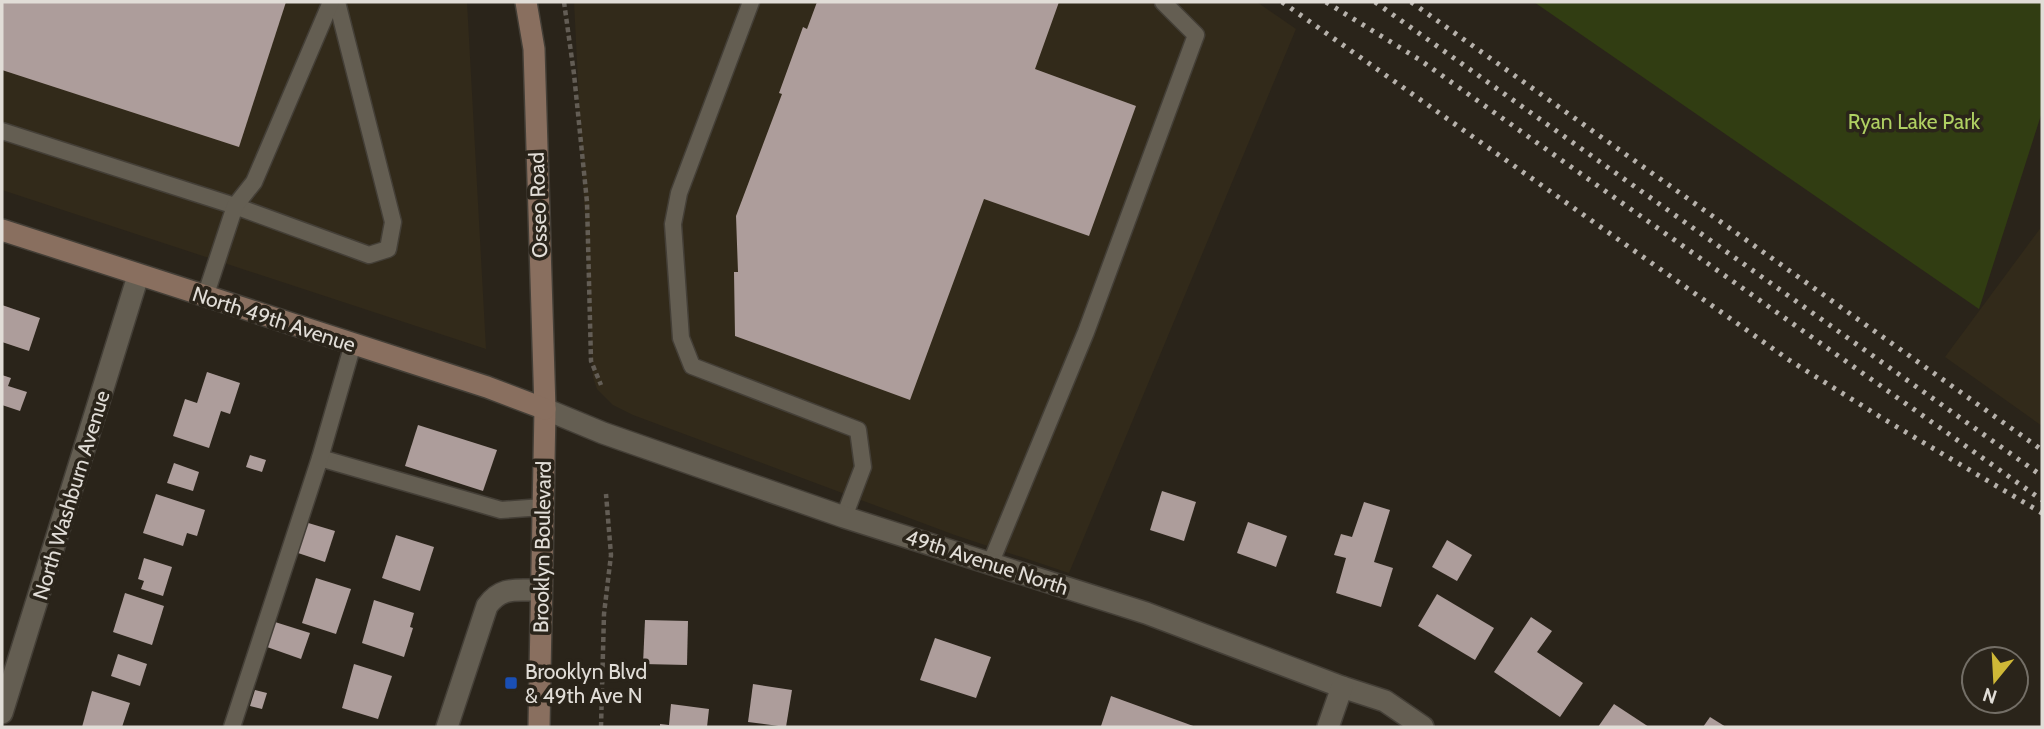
<svg xmlns="http://www.w3.org/2000/svg" width="2044" height="729" viewBox="0 0 2044 729" font-family="Cabin,sans-serif">
	<rect width="100%" height="100%" fill="#2a241a"/>
	<!-- built -->
	<g fill="#322a1a">
		<polygon points="2,2 467,2 486,349 2,190"/>
		<polygon points="574,2 1257,2 1296,29 1069,573 952,534 633,415 613,405 597,389 593,377"/>
		<polygon points="2042,226 2042,426 1945,357"/>
	</g>
	<!-- green -->
	<polygon fill="#313d12" points="1534,2 2042,2 2042,112 1979,309"/>
	<!-- building -->
	<g fill="#ad9d9b">
		<polygon points="2,2 286,2 239,147 2,70"/>
		<polygon points="817,2 1059,2 1035,69 1136,106 1089,236 984,199 910,400 735,336 734,272 738,272 736,216 782,94 779,93 803,27 807,29"/>
		<polygon points="2,305 40,318 29,351 2,342"/>
		<polygon points="207,372 240,383 230,414 221,411 209,448 173,436 185,399 197,403"/>
		<polygon points="2,375 11,378 8,386 27,392 20,411 2,405"/>
		<polygon points="418,425 497,450 483,491 405,466"/>
		<polygon points="250,455 266,460 262,472 246,467"/>
		<polygon points="174,463 199,472 193,491 167,483"/>
		<polygon points="1162,491 1196,502 1184,541 1150,530"/>
		<polygon points="156,494 205,510 197,536 187,533 183,546 143,533"/>
		<polygon points="1364,502 1390,510 1374,562 1393,568 1381,607 1336,593 1346,558 1334,555 1341,534 1352,537"/>
		<polygon points="305,522 335,531 325,562 295,552"/>
		<polygon points="1248,522 1287,536 1276,567 1237,553"/>
		<polygon points="396,535 434,547 420,591 382,578"/>
		<polygon points="1447,540 1472,555 1457,581 1432,567"/>
		<polygon points="144,558 172,567 163,596 141,589 144,581 138,579"/>
		<polygon points="316,578 351,589 336,634 302,623"/>
		<polygon points="125,593 164,606 152,645 113,632"/>
		<polygon points="1437,594 1494,628 1475,660 1418,626"/>
		<polygon points="374,600 414,613 410,627 413,628 404,657 362,643"/>
		<polygon points="1531,617 1552,631 1537,652 1583,683 1560,717 1494,672"/>
		<polygon points="645,620 688,621 687,665 643,664"/>
		<polygon points="275,622 310,633 301,659 267,647"/>
		<polygon points="935,638 991,657 976,698 920,680"/>
		<polygon points="118,654 147,664 140,686 111,676"/>
		<polygon points="354,664 392,676 378,719 342,708"/>
		<polygon points="753,684 792,690 786,727 748,722"/>
		<polygon points="255,690 267,693 262,709 250,706"/>
		<polygon points="92,691 130,703 122,727 82,727"/>
		<polygon points="1111,696 1196,727 1101,726"/>
		<polygon points="671,704 709,709 707,727 660,727 660,724 669,725"/>
		<polygon points="1614,704 1649,727 1598,727"/>
		<polygon points="1710,717 1726,727 1703,727"/>
	</g>
	<g fill="none" stroke-linecap="round" stroke-linejoin="round">
		<!-- lane casing -->
		<g stroke="#443f37" stroke-width="19">
			<g id="lane">
				<polyline points="751,2 679,193 673,224 681,338 692,366 858,430 863,467 844,517"/>
				<polyline points="2,131 235,206 369,255 388,249 393,222 337,2"/>
				<polyline points="205,297 235,206 254,182 331,2"/>
				<polyline points="320,458 501,510 543,507"/>
				<polyline points="991,562 1086,332 1196,35 1163,2"/>
				<polyline points="232,727 320,458 353,344"/>
			</g>
		</g>
		<!-- street casing -->
		<g stroke="#443f37" stroke-width="24">
			<g id="street">
				<polyline points="545,409 603,433 844,517 1146,613 1342,687 1385,701 1423,727"/>
				<polyline points="2,713 138,276"/>
				<path d="M447 727 487 606C502 585 518 591 541 590"/>
				<polyline points="1328,727 1342,687"/>
			</g>
		</g>
		<!-- secondary casing -->
		<g stroke="#443f37" stroke-width="24">
			<g id="secondary">
				<polyline points="526,2 534,49 545,409 539,727"/>
				<polyline points="2,230 487,387 545,409"/>
			</g>
		</g>
		<!-- path -->
		<g stroke="#635d55" stroke-width="4.5" stroke-dasharray="5 3.5" stroke-linecap="butt">
			<polyline points="564,2 574,74 587,202 591,361 601,385"/>
			<polyline points="601,727 604,614 611,555 606,494"/>
		</g>
		<!-- lane -->
		<use href="#lane" stroke="#645e52" stroke-width="16"/>
		<!-- street -->
		<use href="#street" stroke="#645e52" stroke-width="21"/>
		<!-- secondary -->
		<use href="#secondary" stroke="#896f5f" stroke-width="21"/>
		<!-- rail -->
		<g stroke="#b6b1ab" stroke-width="5" stroke-dasharray="3.5 7" stroke-linecap="butt">
			<polyline points="1282,2 1789,360 1882,418 2042,513"/>
			<polyline points="1326,2 1420,60 2042,500"/>
			<polyline points="1375,2 2042,476"/>
			<polyline points="1411,2 2042,450"/>
		</g>
	</g>
	<!-- markers -->
	<rect fill="#1a4fb4" stroke="#2a241a" stroke-width="2.5" x="504" y="676" width="14" height="14" rx="3.5"/>
	<g text-anchor="middle" dominant-baseline="central" stroke-width="7" stroke-linejoin="round" paint-order="stroke">
		<!-- park labels -->
		<g font-size="21" fill="#afd062" stroke="#2a241a">
			<text x="1914" y="121">Ryan Lake Park</text>
		</g>
		<!-- street labels -->
		<g font-size="21" fill="#e1ddd7" stroke="#2a241a">
			<text transform="translate(538 205) rotate(-92)">Osseo Road</text>
			<text transform="translate(274 319) rotate(18)">North 49th Avenue</text>
			<text transform="translate(71 495) rotate(-73)">North Washburn Avenue</text>
			<text transform="translate(542 547) rotate(-89)">Brooklyn Boulevard</text>
			<text transform="translate(987 562) rotate(18)">49th Avenue North</text>
		</g>
		<!-- poi labels -->
		<g font-size="21" fill="#e1ddd7" stroke="#2a241a" text-anchor="start">
			<text x="525" y="671">Brooklyn Blvd<tspan x="525" dy="24">&amp; 49th Ave N</tspan></text>
		</g>
	</g>
	<!-- border -->
	<rect width="2044" height="729" fill="none" stroke="#e1ddd7" stroke-width="7"/>
	<!-- north arrow -->
	<g transform="translate(1995 680) rotate(198)"><circle r="33" fill="#2a241a" stroke="#736e66" stroke-width="2"/>
	<path d="M0-5L12 26L0 18L-12 26Z" fill="#cfb837"/>
	<text y="-10" font-size="19" font-weight="bold" text-anchor="middle" fill="#e1ddd7">N</text>
	</g>
</svg>
